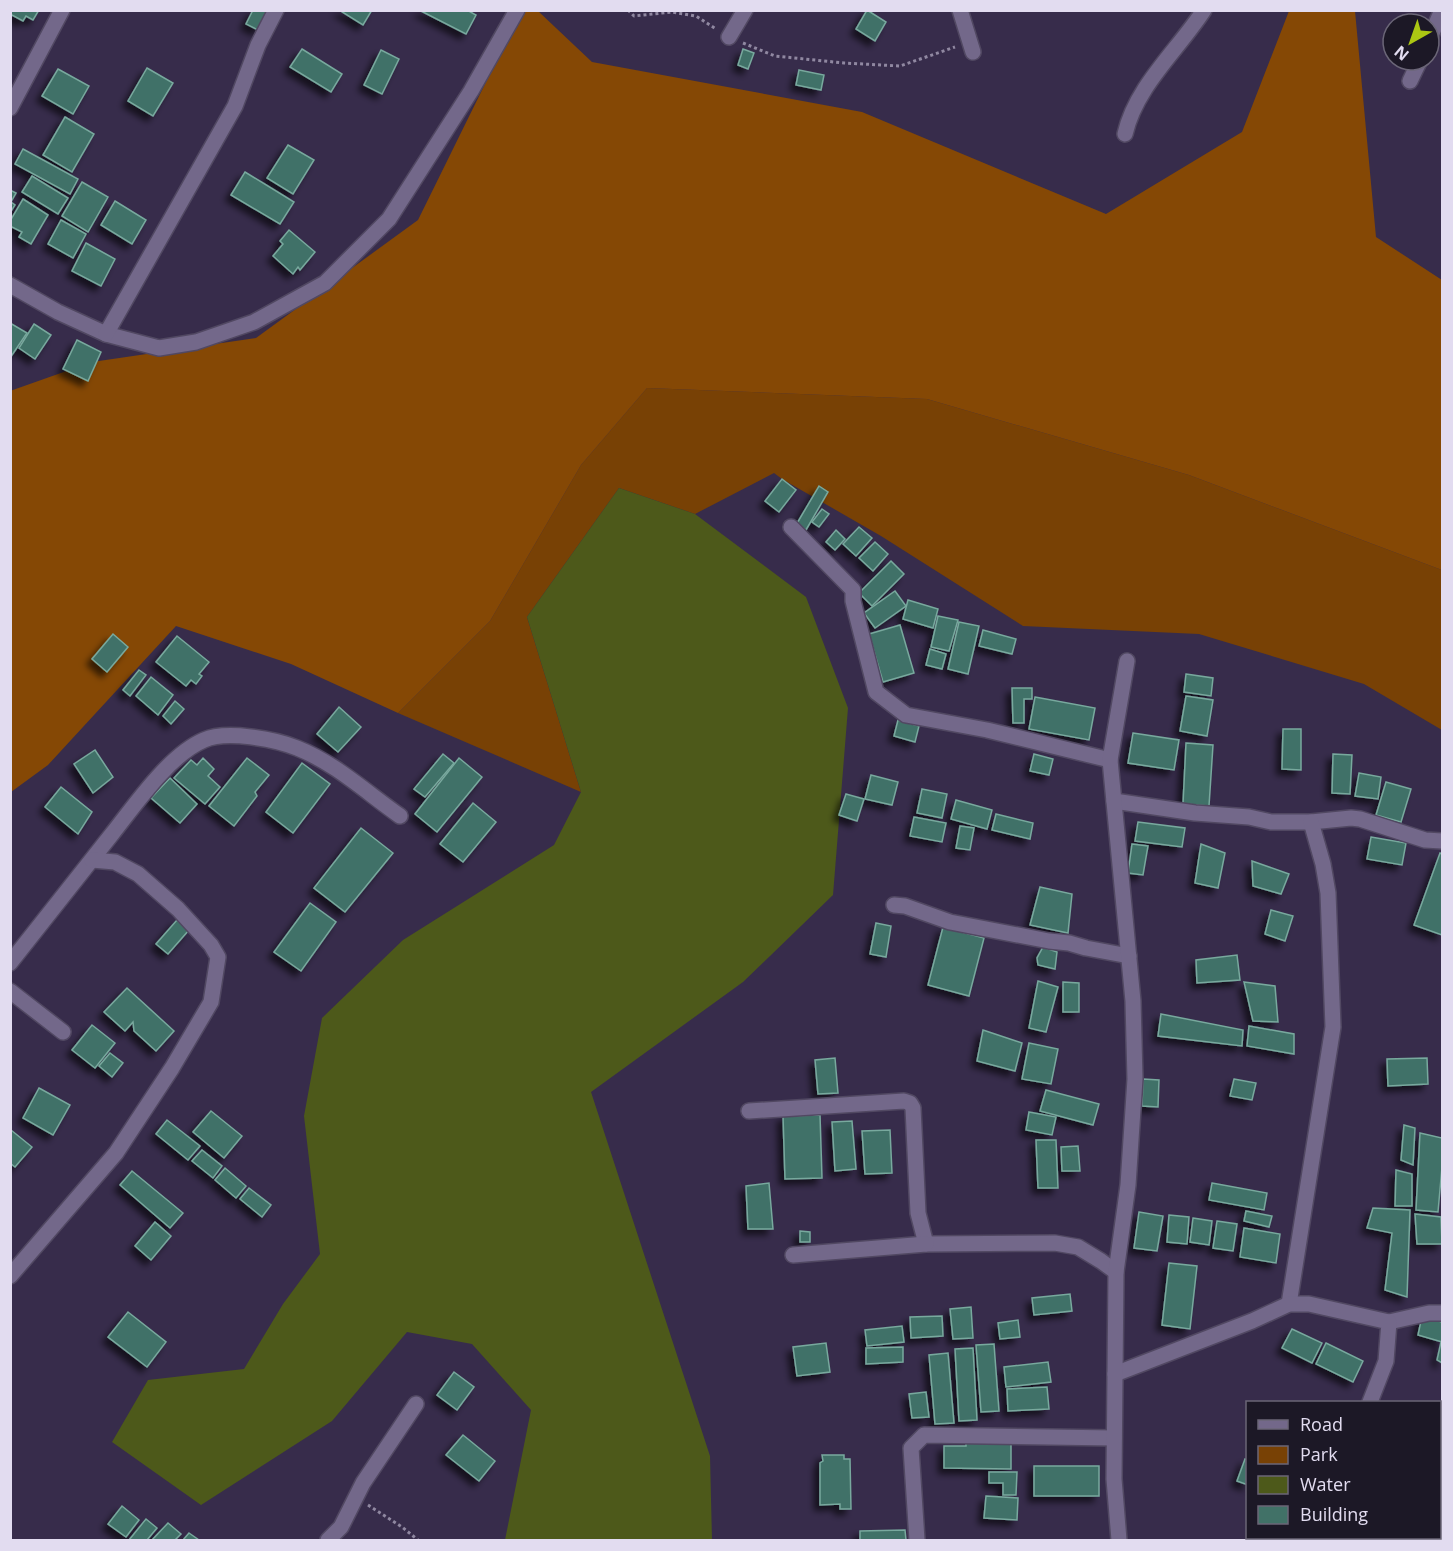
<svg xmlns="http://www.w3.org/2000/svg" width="1453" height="1551" viewBox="0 0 1453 1551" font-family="'Open Sans',sans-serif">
	<defs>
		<filter id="shadow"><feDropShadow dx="-5.5" dy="5.5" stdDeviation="3" flood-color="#0009"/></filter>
	</defs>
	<rect width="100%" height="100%" fill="#372c4b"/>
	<!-- green -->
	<polygon fill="#784105" points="647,388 927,399 1189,475 1442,570 1442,730 1364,684 1199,634 1023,626 881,536 782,479 774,473 695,514 619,488 527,617 581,792 398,713 490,621 581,465"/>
	<!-- forest -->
	<polygon fill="#854805" points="521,11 538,11 592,62 862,112 1106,214 1242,132 1289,11 1355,11 1376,237 1442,280 1442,570 1189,475 927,399 647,388 581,465 490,621 398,713 291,664 176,626 48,765 11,792 10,391 92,362 256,338 418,220"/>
	<!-- water -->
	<polygon fill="#4d591a" points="619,488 695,514 806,597 848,708 833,895 743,982 591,1092 710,1456 712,1540 505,1540 531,1410 472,1344 407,1332 332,1421 201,1505 112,1442 148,1380 244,1369 283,1304 320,1254 304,1116 322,1018 403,940 554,845 581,792 527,617"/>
	<!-- building -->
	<g fill="#417167" stroke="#78a99e" stroke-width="1.5" filter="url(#shadow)">
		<polygon points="10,10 39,10 33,20 26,16 23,21 10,14"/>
		<polygon points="253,10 269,10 258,30 246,24"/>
		<polygon points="339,10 372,10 363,25"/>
		<polygon points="419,10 467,10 476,15 466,34"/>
		<polygon points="867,10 886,22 875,41 856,29"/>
		<polygon points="302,49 342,74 331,92 290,67"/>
		<polygon points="743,49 754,53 748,69 738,65"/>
		<polygon points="381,50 399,59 382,94 364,85"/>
		<polygon points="147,68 173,83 153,116 128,101"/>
		<polygon points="58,69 89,86 73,114 42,96"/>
		<polygon points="799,70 824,75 821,90 796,85"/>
		<polygon points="65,117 94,134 72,172 43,155"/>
		<polygon points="288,145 314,160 293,194 267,178"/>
		<polygon points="23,149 78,179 70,194 15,164"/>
		<polygon points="245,172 294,202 280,224 231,195"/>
		<polygon points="32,176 68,198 58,214 22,192"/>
		<polygon points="82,182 108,197 88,232 62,216"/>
		<polygon points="10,190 16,193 11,202 15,205 10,213"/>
		<polygon points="23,199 48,215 31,244 19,237 22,232 10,226 10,221"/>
		<polygon points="115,201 146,220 132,244 101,225"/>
		<polygon points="61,220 86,234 73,258 48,244"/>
		<polygon points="289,230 315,252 300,270 298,267 293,274 273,256 283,244 280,241"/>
		<polygon points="86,243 115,259 101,286 72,271"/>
		<polygon points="10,323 27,333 10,358"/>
		<polygon points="34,324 51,335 35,359 19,348"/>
		<polygon points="77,340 101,352 88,381 63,369"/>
		<polygon points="782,479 796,490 779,512 765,501"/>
		<polygon points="819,486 828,492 806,530 796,525"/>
		<polygon points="822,509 829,514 819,527 812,522"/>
		<polygon points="859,527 872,538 856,556 843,544"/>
		<polygon points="836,530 845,539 835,550 826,542"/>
		<polygon points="875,542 888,554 873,571 859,558"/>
		<polygon points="891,561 904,574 872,606 859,593"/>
		<polygon points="895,591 906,606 875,628 864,613"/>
		<polygon points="908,600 938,609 933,628 903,619"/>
		<polygon points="938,616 958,620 949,651 931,647"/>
		<polygon points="959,622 979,626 968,674 948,669"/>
		<polygon points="900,625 914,673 883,682 869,634"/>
		<polygon points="983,630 1016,639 1012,654 979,646"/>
		<polygon points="113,634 128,647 107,672 92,659"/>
		<polygon points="177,636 209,662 199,674 202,676 196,684 191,680 186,686 156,662"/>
		<polygon points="930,649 946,654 942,669 926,665"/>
		<polygon points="139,670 146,675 130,696 123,690"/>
		<polygon points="1186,674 1213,678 1211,696 1184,692"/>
		<polygon points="151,677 173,695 158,715 136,696"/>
		<polygon points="1012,688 1032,688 1032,699 1024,699 1024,723 1013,723"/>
		<polygon points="1186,696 1213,700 1207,736 1180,731"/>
		<polygon points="1035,697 1095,708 1089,740 1029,729"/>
		<polygon points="175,701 184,709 171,724 163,716"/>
		<polygon points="339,707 361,727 338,752 317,734"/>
		<polygon points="898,720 919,726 915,742 894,736"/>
		<polygon points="1283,729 1301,729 1301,770 1282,769"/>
		<polygon points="1133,733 1179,740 1174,770 1128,763"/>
		<polygon points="1186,743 1213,745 1209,806 1183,804"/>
		<polygon points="95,750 113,777 93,793 74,764"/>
		<polygon points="443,754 454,763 425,797 414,789"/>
		<polygon points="1034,754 1053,759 1049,775 1030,771"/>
		<polygon points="1333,754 1352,755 1350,794 1332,793"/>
		<polygon points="203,758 214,769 208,776 220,787 205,804 174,778 191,760 197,765"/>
		<polygon points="247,758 269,775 255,792 257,796 234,826 209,806"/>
		<polygon points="459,758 482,777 437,832 415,814"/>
		<polygon points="302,763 330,784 293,833 266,812"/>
		<polygon points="1359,773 1381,777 1378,799 1355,796"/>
		<polygon points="871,775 898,782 892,805 865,799"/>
		<polygon points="170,778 197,804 180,823 151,798"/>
		<polygon points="1386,782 1411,789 1401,822 1376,815"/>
		<polygon points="61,787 92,812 78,834 45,807"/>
		<polygon points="922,789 947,794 942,818 917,813"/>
		<polygon points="846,794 864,799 857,821 839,815"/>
		<polygon points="956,800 992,810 987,829 951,819"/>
		<polygon points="473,803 496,822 463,862 440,844"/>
		<polygon points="996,814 1033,823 1030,839 992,830"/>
		<polygon points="914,817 946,823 942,842 910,836"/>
		<polygon points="1138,822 1185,828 1182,847 1135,841"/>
		<polygon points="960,826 974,828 970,850 956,848"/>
		<polygon points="361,828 393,853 345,912 314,888"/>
		<polygon points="1371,837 1406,843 1402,865 1367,859"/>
		<polygon points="1132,844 1148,846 1143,875 1128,873"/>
		<polygon points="1201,844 1225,853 1218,888 1195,883"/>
		<polygon points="1440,853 1442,854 1442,935 1414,925"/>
		<polygon points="1252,861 1289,874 1281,894 1253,886"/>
		<polygon points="1040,887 1072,894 1068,933 1030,925"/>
		<polygon points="310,903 336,922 301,971 274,952"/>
		<polygon points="1271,910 1293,916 1285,941 1265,934"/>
		<polygon points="177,920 189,930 168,954 156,944"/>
		<polygon points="876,923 891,926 886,957 870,954"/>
		<polygon points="943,927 984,938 969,996 928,985"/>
		<polygon points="1043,947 1057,952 1055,969 1038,965 1037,958"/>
		<polygon points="1237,955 1240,980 1197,983 1196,960"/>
		<polygon points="1038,981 1058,987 1046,1032 1029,1028"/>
		<polygon points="1063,982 1079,983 1079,1012 1063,1012"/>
		<polygon points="1244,982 1275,986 1278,1022 1253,1021"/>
		<polygon points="127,988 174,1031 156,1051 134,1031 133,1022 125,1031 104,1012"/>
		<polygon points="1161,1014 1243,1030 1242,1046 1158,1036"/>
		<polygon points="92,1025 115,1043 95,1068 72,1050"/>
		<polygon points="1249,1026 1294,1034 1294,1054 1247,1046"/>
		<polygon points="983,1030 1022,1043 1015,1071 977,1061"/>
		<polygon points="1029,1043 1058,1049 1051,1084 1022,1079"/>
		<polygon points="110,1053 123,1063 112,1077 99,1066"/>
		<polygon points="835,1058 838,1093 818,1094 815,1060"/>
		<polygon points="1427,1058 1428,1084 1388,1086 1387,1059"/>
		<polygon points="1143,1079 1159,1080 1158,1107 1142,1106"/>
		<polygon points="1234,1079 1256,1083 1252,1100 1230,1096"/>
		<polygon points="39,1088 70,1105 53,1135 23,1118"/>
		<polygon points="1046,1090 1099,1104 1093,1125 1040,1111"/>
		<polygon points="211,1111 242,1136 224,1158 193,1132"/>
		<polygon points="1029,1112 1056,1117 1052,1135 1026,1130"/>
		<polygon points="820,1115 822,1178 785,1179 783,1116"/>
		<polygon points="167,1120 200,1146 188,1160 156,1134"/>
		<polygon points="852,1121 856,1169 835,1171 832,1122"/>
		<polygon points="1404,1125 1415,1128 1413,1165 1401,1160"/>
		<polygon points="11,1130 32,1147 15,1167 10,1163"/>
		<polygon points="890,1130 892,1173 865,1174 862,1131"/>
		<polygon points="1420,1133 1442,1138 1442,1167 1438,1212 1416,1210"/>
		<polygon points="1036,1140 1056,1140 1058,1188 1038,1188"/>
		<polygon points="1078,1146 1080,1171 1062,1171 1061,1147"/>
		<polygon points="202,1150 222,1166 213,1178 192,1161"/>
		<polygon points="225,1168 246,1186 236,1198 215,1180"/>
		<polygon points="1396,1170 1412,1174 1412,1206 1395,1206"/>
		<polygon points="132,1171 183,1213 170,1228 120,1185"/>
		<polygon points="769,1183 773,1229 748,1229 746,1186"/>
		<polygon points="1212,1183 1267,1193 1264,1210 1209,1200"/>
		<polygon points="249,1188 271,1205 262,1217 240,1199"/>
		<polygon points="1373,1208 1410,1210 1407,1297 1385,1290 1392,1233 1367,1228"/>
		<polygon points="1246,1211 1272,1216 1269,1227 1244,1221"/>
		<polygon points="1139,1212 1163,1216 1157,1251 1134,1248"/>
		<polygon points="1415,1214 1441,1217 1442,1244 1417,1244"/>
		<polygon points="1169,1215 1189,1217 1187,1244 1167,1242"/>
		<polygon points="1193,1218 1212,1221 1209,1245 1190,1242"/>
		<polygon points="1217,1221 1237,1224 1233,1251 1213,1248"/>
		<polygon points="155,1222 171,1236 151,1260 135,1246"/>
		<polygon points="1244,1228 1280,1234 1276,1263 1240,1257"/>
		<polygon points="800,1231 810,1232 810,1242 800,1242"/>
		<polygon points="1169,1263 1197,1266 1190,1329 1162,1325"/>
		<polygon points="1070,1294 1072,1311 1034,1315 1032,1298"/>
		<polygon points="971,1307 973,1338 953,1339 950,1309"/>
		<polygon points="128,1312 166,1342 147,1367 108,1337"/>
		<polygon points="942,1316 943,1336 911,1338 910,1317"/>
		<polygon points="1422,1316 1442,1322 1442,1342 1418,1335"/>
		<polygon points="1018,1320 1020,1337 1000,1339 998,1323"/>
		<polygon points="902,1326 904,1342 867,1346 865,1330"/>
		<polygon points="1292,1329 1322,1343 1312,1363 1282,1348"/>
		<polygon points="1441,1342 1442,1343 1442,1363 1437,1360"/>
		<polygon points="826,1343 830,1372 797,1376 793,1347"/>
		<polygon points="1326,1343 1363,1361 1353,1382 1316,1364"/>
		<polygon points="994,1344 999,1411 981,1412 976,1345"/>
		<polygon points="903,1347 903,1362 866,1364 866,1348"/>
		<polygon points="973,1348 977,1420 959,1421 955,1349"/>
		<polygon points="948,1353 954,1423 935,1424 929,1355"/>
		<polygon points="1048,1362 1051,1382 1006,1387 1004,1367"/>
		<polygon points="454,1372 474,1387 457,1410 437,1395"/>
		<polygon points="1047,1387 1049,1409 1008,1411 1007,1389"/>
		<polygon points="926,1392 929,1417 912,1418 909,1394"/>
		<polygon points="463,1435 495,1461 479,1481 446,1455"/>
		<polygon points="966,1441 1011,1443 1011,1469 944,1468 944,1446 966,1446"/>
		<polygon points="822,1455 844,1455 844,1459 850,1459 851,1509 840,1509 840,1504 820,1505 820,1463 823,1461"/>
		<polygon points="1245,1459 1248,1460 1248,1485 1237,1481"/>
		<rect x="1034" y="1466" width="65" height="30"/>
		<polygon points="989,1472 1017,1472 1016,1495 1003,1495 1003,1483 989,1483"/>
		<polygon points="986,1496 1018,1498 1017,1520 984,1518"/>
		<polygon points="122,1506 139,1520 126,1537 108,1524"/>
		<polygon points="146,1519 157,1528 147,1540 129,1540"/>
		<polygon points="168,1523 181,1534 175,1540 152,1540"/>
		<polygon points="905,1530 906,1540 860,1540 860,1531"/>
		<polygon points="189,1533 199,1540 183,1540"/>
		<polygon points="1346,1538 1375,1538 1384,1540 1345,1540"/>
	</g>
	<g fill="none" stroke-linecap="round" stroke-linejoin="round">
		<!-- street casing -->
		<g stroke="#514862" stroke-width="18">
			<g id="street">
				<polyline points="960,10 973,52"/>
				<polyline points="729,37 745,10"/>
				<polyline points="1429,40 1442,10"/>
				<polyline points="1410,81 1420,60"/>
				<polyline points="10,108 62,10"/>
				<path d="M1125 134C1136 86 1178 50 1204 10"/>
				<polyline points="10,285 58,312 106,334 159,348 196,342 254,322 325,283 389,219 471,91 517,10"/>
				<polyline points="106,334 235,106 258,45 276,10"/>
				<polyline points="791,527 853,590 853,601 876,692 906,715 987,730 1110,760"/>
				<polyline points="1114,801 1195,813 1249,817 1271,822 1311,822 1351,818 1360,819 1425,840 1442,841"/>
				<polyline points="894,905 905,906 950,922 1049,941 1069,943 1086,948 1129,956"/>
				<path d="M10 963C44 920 78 877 112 834 135 805 169 755 204 740 226 730 275 739 297 748 335 763 367 793 400 816"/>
				<polyline points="10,991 63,1032"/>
				<polyline points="749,1111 904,1101 910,1103 913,1108 918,1213 926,1244 1055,1243 1078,1247 1101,1261 1116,1272"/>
				<polyline points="793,1255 926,1244"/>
				<polyline points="10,1276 116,1153 172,1068 211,1002 218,957 211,945 178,909 138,874 115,862 92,860"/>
				<polyline points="1289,1304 1333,1027 1328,893 1323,864 1311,822"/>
				<polyline points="1389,1322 1429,1313 1442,1313"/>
				<polyline points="1115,1374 1252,1321 1289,1304 1309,1304 1389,1322 1386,1361 1370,1402"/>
				<polyline points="328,1540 341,1527 363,1483 416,1404"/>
				<polyline points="917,1540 911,1448 924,1435 1114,1438"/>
				<polyline points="1119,1540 1114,1479 1116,1272 1128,1185 1135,1079 1133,1001 1110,760 1127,661"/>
				<polyline points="1326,1540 1327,1538"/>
			</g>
		</g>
		<!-- path -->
		<g stroke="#9088a1" stroke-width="3" stroke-dasharray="3 3" stroke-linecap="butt">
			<polyline points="628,10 634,16 672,12 696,16 716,29"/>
			<polyline points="743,43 775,56 844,63 900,66 955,47"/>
			<polyline points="368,1505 402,1527 418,1540"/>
		</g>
		<!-- street -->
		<use href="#street" stroke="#73688a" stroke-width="15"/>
	</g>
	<!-- border -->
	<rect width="1453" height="1551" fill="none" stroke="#e2dcf0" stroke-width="24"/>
	<!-- legend -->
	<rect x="1246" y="1401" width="195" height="138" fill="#1c1826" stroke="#6b6677" stroke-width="1.5"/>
	<rect x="1258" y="1420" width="30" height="9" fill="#73688a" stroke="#6b6677" stroke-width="1.5"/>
	<text x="1300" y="1431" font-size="18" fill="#e2dcf0">Road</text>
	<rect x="1258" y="1446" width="30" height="18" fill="#784105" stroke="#6b6677" stroke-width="1.5"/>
	<text x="1300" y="1461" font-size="18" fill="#e2dcf0">Park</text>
	<rect x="1258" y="1476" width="30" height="18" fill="#4d591a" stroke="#6b6677" stroke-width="1.5"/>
	<text x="1300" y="1491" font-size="18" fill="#e2dcf0">Water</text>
	<rect x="1258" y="1506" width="30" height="18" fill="#417167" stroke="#6b6677" stroke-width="1.5"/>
	<text x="1300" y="1521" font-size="18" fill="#e2dcf0">Building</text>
	<!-- north arrow -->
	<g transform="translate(1411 42) rotate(220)"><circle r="28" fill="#1c1826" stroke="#6b6677" stroke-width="1.5"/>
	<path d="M0-4.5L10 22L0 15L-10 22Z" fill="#acc613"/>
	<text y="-9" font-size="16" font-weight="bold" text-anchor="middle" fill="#e2dcf0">N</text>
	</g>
</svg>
